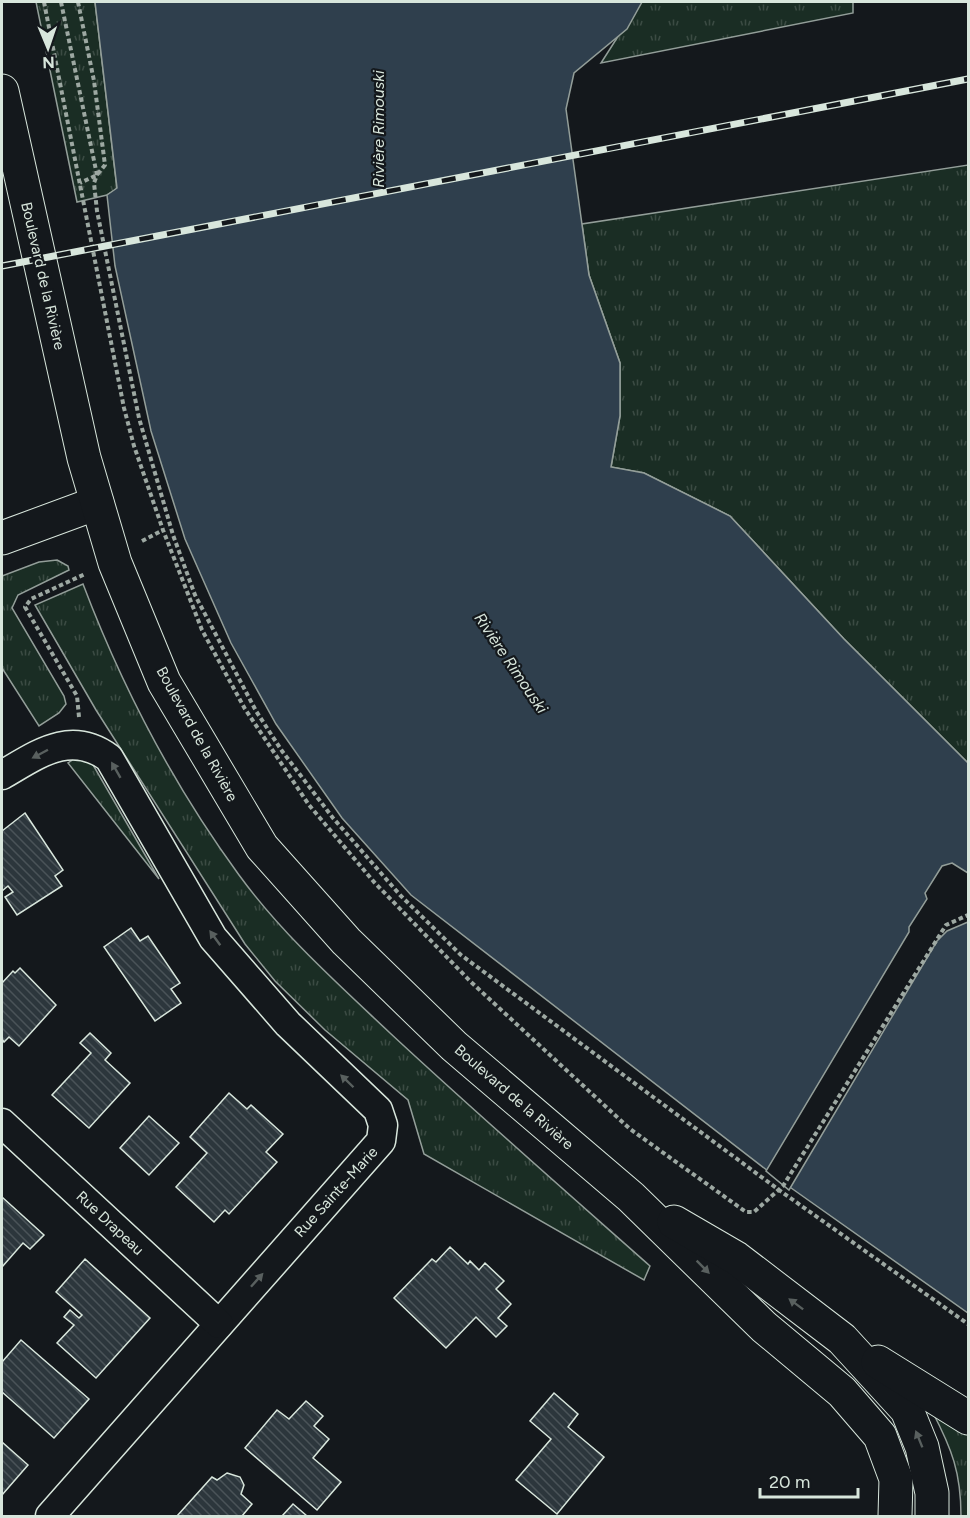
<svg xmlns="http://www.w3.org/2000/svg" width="970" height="1518" viewBox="0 0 970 1518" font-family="Figtree,sans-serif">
	<defs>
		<pattern id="grass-tufts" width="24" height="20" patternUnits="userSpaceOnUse" patternTransform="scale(1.5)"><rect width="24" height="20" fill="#1a2d24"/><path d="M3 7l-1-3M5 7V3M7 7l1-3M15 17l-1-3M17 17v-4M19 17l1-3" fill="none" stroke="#3b4b43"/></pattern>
		<pattern id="building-back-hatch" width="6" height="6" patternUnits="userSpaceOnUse" patternTransform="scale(1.5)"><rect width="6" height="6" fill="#2c363c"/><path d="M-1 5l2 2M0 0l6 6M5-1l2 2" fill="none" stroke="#4a5358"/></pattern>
	</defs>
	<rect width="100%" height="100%" fill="#14181c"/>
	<!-- grass -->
	<g fill="url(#grass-tufts)" stroke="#939e99" stroke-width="1.5">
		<polygon points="36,2 95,2 117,189 107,195 77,202"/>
		<polygon points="640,2 853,2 853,13 601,63"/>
		<polygon points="968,165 968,763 844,639 730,516 644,473 611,467 620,416 620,363 589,275 582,224"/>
		<polygon points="57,560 68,566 69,570 18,595 12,608 64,696 66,704 59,713 39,726 2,668 2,576 39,562"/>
		<path d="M83 584C122 687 174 786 239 875 282 934 337 983 390 1033 475 1112 563 1189 650 1266L644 1280 424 1154 408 1100 325 1030 275 981 245 944 96 710 35 605Z"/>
		<polygon points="85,758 92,763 159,879 68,763 74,759"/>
		<path d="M932 1411 968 1431V1516H961C961 1473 952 1449 932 1411Z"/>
	</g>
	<!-- water -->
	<polygon fill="#2f3f4d" stroke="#939e99" stroke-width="1.5" points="95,2 642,2 627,29 574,73 566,109 589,275 620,363 620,416 611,467 644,473 730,516 844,639 968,763 968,1313 777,1178 411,895 342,818 276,724 231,643 185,539 151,431 115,266 107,195 117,188"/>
	<!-- pier -->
	<polygon fill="#14181c" stroke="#939e99" stroke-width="1.5" points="952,863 968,873 968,922 947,931 937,941 789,1190 766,1171 909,932 909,927 927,899 925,893 942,866"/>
	<!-- building -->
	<g fill="url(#building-back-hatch)" stroke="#d8e6dc" stroke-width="1.5">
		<polygon points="25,813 63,870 55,876 62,886 17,915 5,897 13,892 8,886 2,891 2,831"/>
		<polygon points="131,928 140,941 148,936 180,983 171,989 181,1003 155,1021 104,947"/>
		<polygon points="20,968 56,1005 19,1046 9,1037 4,1042 2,1039 2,983 13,971 15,973"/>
		<polygon points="90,1033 111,1053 105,1060 130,1083 89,1128 52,1095 91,1053 80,1043"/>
		<polygon points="229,1093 247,1109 251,1105 283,1134 266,1152 277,1162 229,1214 225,1210 214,1222 176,1187 207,1153 190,1137"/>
		<polygon points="149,1116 179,1143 149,1175 120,1148"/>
		<polygon points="2,1197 44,1235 30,1249 23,1243 2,1267"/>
		<polygon points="450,1247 468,1264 470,1261 479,1270 485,1263 504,1281 496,1289 511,1304 498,1318 507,1326 496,1337 476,1317 446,1348 394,1298 432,1259 436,1262"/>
		<polygon points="85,1259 150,1318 96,1378 57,1343 74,1325 64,1317 70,1310 79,1318 82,1315 56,1292"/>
		<polygon points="21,1340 89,1399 54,1438 2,1392 2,1362"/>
		<polygon points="554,1393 578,1414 568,1427 604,1457 557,1514 516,1480 551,1439 530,1421"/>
		<polygon points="306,1401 323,1416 314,1426 329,1439 313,1458 341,1482 317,1510 245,1448 277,1410 289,1419"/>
		<polygon points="2,1442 28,1465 2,1495"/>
		<polygon points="227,1473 240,1477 244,1485 241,1494 252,1504 242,1516 177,1516 212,1477 217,1480"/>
		<polygon points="293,1504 307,1516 282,1516"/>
	</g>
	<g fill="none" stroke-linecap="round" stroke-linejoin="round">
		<!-- minor casing -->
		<g stroke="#d8e6dc" stroke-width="31">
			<g id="minor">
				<path d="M2 775C37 755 70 729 109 758L213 938 288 1024 378 1110 383 1125 381 1141 50 1516"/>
				<polyline points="2,1123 219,1324"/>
			</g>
		</g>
		<!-- tertiary casing -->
		<g stroke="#d8e6dc" stroke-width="35">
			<polyline id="tertiary" points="2,538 97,503"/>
		</g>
		<!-- secondary casing -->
		<g stroke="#d8e6dc" stroke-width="35">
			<g id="secondary">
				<polyline points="2,91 84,458 115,563 164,682 262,847 346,941 454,1046 631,1197 764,1327 842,1392 880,1436 896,1479 895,1516"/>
				<polyline points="674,1222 736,1258 842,1339 907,1410 922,1447 932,1493 932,1516"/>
				<polyline points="878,1362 968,1418"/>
			</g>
		</g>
		<!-- path -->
		<g stroke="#9da8a2" stroke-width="4" stroke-dasharray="4.5 3" stroke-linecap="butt">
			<polyline points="44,2 124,408 134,446 163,530 202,630 245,709 309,805 374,882 471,982 630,1129 746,1212 754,1212 783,1186 946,925 968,915"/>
			<polyline points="61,2 97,175 94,183 97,211 139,418 173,535 195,595 256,711 282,751 333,818 400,895 461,955 779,1190 968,1324"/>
			<polyline points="78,2 94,81 105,165 97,175 80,183"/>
			<polyline points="142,541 163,530"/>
			<polyline points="79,717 77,696 25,607 31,599 85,574"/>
		</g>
		<!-- minor -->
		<use href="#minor" stroke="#14181c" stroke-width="28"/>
		<!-- tertiary -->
		<use href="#tertiary" stroke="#14181c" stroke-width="33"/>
		<!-- secondary -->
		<use href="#secondary" stroke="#14181c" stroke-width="33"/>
		<!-- rail casing -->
		<g stroke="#d8e6dc" stroke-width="7">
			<polyline id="rail" points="2,266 968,79"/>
		</g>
		<!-- rail -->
		<use href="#rail" stroke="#14181c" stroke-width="4.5" stroke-dasharray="14" stroke-linecap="butt"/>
	</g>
	<!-- one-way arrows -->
	<defs><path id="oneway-solid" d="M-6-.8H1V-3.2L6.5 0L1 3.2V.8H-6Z" transform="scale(1.5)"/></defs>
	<g fill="#59605f">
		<use href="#oneway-solid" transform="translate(40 754) rotate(152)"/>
		<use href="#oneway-solid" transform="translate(116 770) rotate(-120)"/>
		<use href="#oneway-solid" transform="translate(215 938) rotate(-126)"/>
		<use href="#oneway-solid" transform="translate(347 1081) rotate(-136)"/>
		<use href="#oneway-solid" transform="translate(703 1267) rotate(45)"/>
		<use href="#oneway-solid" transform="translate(257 1280) rotate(-48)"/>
		<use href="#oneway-solid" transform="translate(796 1304) rotate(-143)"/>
		<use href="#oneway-solid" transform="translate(919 1439) rotate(-112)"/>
	</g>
	<g text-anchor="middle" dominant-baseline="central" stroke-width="4.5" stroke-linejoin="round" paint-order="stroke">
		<!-- street labels -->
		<g font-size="15" fill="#d8e6dc" stroke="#14181c">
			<text transform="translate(43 276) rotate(77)">Boulevard de la Rivière</text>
			<text transform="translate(197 734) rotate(61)">Boulevard de la Rivière</text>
			<text transform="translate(514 1097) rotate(41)">Boulevard de la Rivière</text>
			<text transform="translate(336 1192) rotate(-48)">Rue Sainte-Marie</text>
			<text transform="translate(110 1223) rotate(43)">Rue Drapeau</text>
		</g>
		<!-- water labels -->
		<g font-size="16" font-style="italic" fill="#d8e6dc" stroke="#14181c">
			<text transform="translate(378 129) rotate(-90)">Rivière Rimouski</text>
			<text transform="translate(511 663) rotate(56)">Rivière Rimouski</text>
		</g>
	</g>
	<!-- border -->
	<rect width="970" height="1518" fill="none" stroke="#d8e6dc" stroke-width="6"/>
	<!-- north arrow -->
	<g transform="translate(48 48) rotate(178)" stroke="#14181c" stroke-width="4.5" paint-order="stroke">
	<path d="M0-4.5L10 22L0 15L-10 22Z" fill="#d8e6dc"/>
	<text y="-9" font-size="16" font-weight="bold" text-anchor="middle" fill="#d8e6dc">N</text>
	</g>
	<!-- scale -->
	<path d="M760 1488v9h98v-9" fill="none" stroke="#d8e6dc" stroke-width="3"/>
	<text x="769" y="1488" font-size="18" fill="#d8e6dc" stroke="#14181c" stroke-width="4.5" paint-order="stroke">20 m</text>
</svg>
